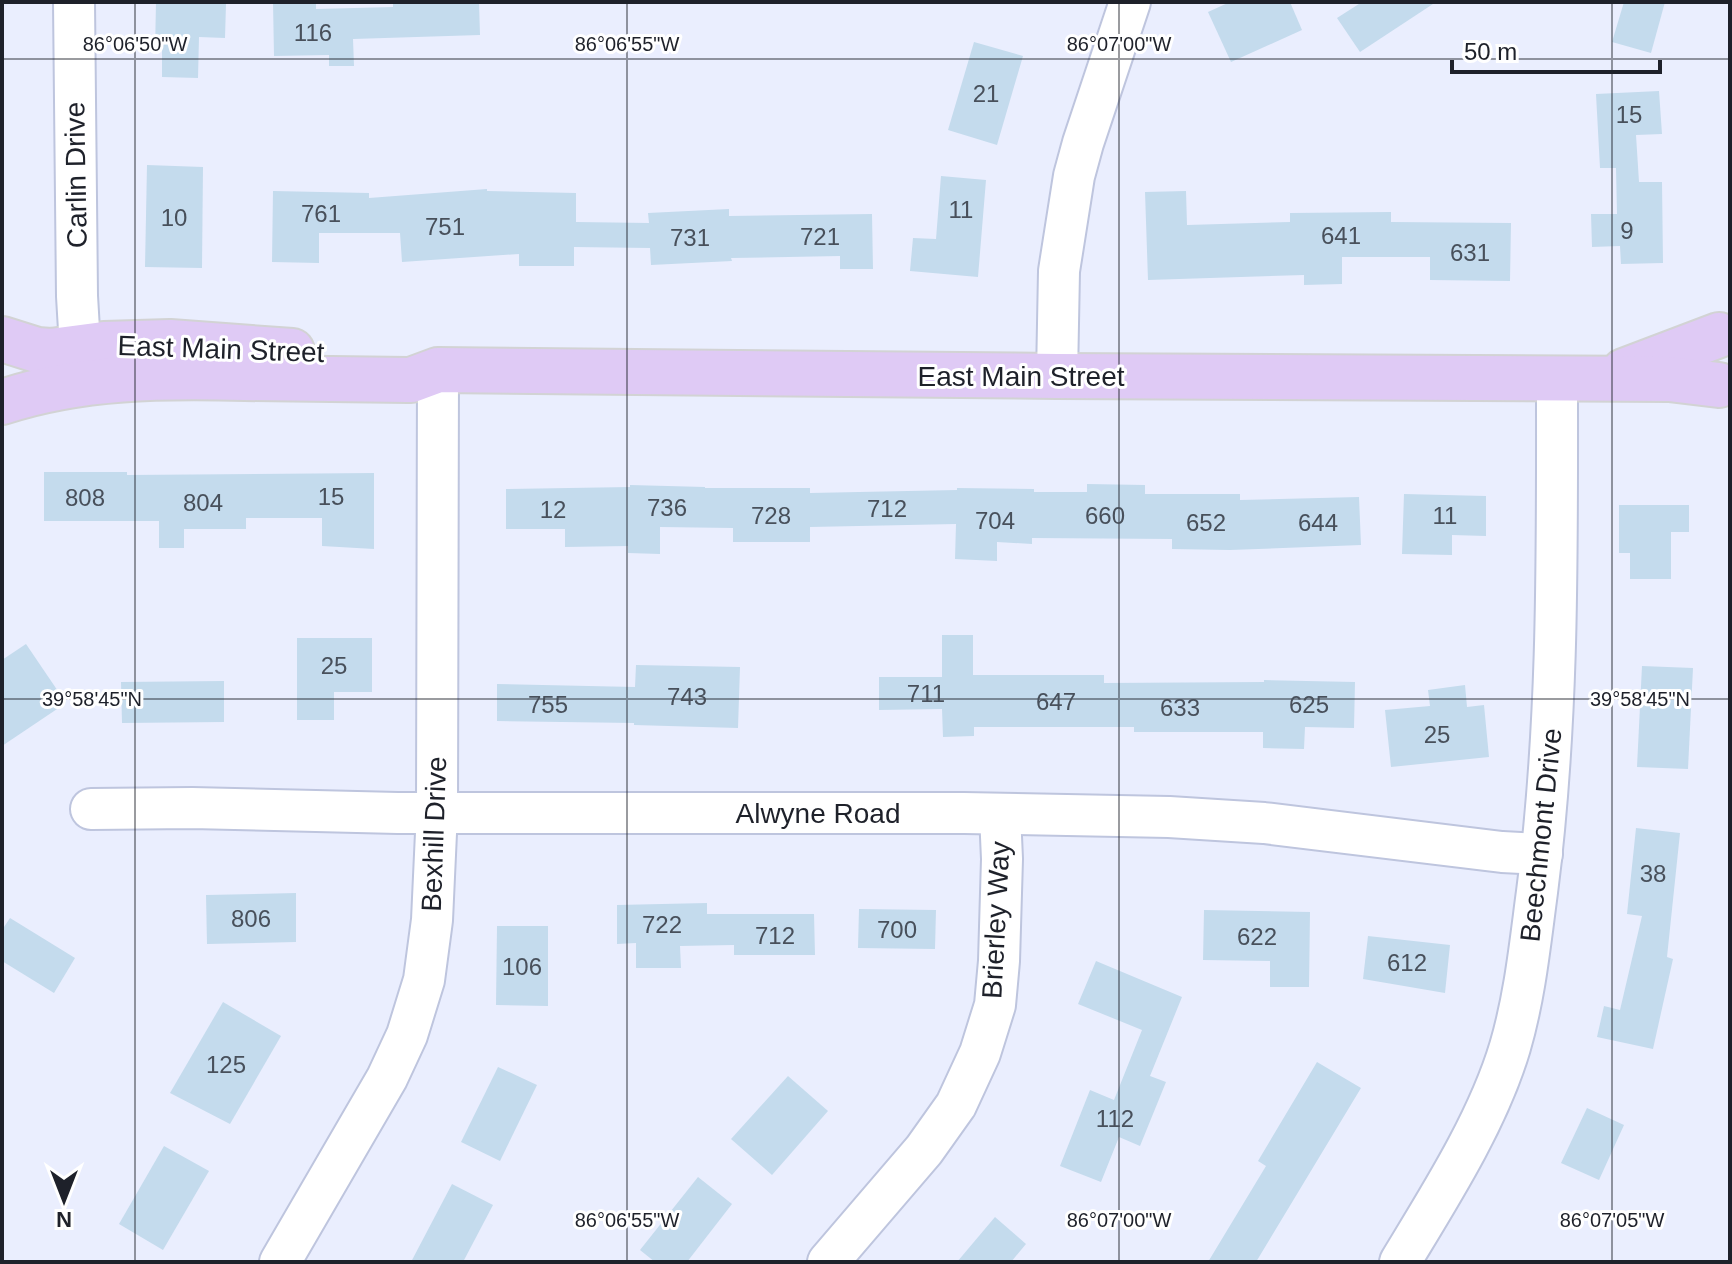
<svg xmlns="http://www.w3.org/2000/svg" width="1732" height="1264" viewBox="0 0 1732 1264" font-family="Helvetica,sans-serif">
	<rect width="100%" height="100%" fill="#eaeefe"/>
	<!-- building -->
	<g fill="#c4dbed">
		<polygon points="156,2 226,4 225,38 199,37 198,78 162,77 162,51 155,51"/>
		<polygon points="273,2 316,2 316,9 393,7 393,2 479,2 480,35 353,39 354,66 329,66 329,55 274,56"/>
		<polygon points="1230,2 1290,2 1302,30 1231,62 1208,12"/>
		<polygon points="1362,2 1436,2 1360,52 1337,18"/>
		<polygon points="1624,2 1665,2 1651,53 1612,42"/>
		<polygon points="974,42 1023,56 997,145 948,130"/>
		<polygon points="1659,91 1662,134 1636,135 1639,182 1662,182 1663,263 1621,264 1620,246 1592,247 1591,214 1617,214 1616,168 1600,168 1596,94"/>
		<polygon points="147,165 203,167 202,268 145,267"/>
		<polygon points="941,176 986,180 978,277 910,271 913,238 936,239"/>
		<polygon points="487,189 487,191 576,193 576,222 649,223 648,213 729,209 729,216 872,214 873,269 840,269 840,256 731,258 732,261 651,265 650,248 574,247 574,266 519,266 519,254 402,262 400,233 319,233 319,263 272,262 273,191 369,193 369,198"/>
		<polygon points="1186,191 1187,225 1290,222 1290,213 1391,212 1391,222 1511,223 1510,281 1430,280 1430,257 1342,257 1342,284 1304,285 1304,275 1148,280 1145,192"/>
		<polygon points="44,472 127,472 127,475 374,473 374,549 322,546 322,518 246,518 246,529 184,529 184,548 159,548 159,521 44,521"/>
		<polygon points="1087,484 1145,485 1145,494 1240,494 1240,500 1359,497 1361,545 1230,550 1172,549 1172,539 1032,538 1032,544 997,542 997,561 955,559 956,524 810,527 810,542 733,542 733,528 660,527 660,554 628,553 628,546 565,547 565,529 506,529 506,489 630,487 630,485 705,487 705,488 810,488 810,493 957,490 957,488 1034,489 1034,492 1087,492"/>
		<polygon points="1404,494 1486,496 1486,536 1452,535 1452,555 1402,554"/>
		<polygon points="1619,505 1689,505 1689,532 1671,532 1671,579 1630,579 1630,553 1619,553"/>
		<polygon points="942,635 973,635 973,675 1104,675 1104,683 1264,682 1264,680 1355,682 1354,728 1305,727 1304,749 1263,748 1263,732 1134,732 1134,727 974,727 974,736 943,737 942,709 879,710 879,677 942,677"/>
		<polygon points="297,638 372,638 372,692 334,692 334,720 297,720"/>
		<polygon points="26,644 66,703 2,746 2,660"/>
		<polygon points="636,665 740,667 738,728 634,725 634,723 497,721 497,684 635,687"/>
		<polygon points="1642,666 1693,668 1688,769 1637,767"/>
		<polygon points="224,681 224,722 122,723 121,682"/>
		<polygon points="1465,685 1467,707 1484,705 1489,757 1391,767 1385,710 1430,706 1428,690"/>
		<polygon points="1636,828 1680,833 1667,957 1673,959 1653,1049 1597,1037 1604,1006 1620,1010 1642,916 1627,914"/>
		<polygon points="296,893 296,942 207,944 206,895"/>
		<polygon points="707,903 707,914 814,914 815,955 734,955 734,945 680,946 681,968 636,968 636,943 617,944 617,905"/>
		<polygon points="859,909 936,910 935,949 858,948"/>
		<polygon points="1204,910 1310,912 1309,987 1270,987 1270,961 1203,960"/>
		<polygon points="10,918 75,958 54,993 2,961 2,930"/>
		<polygon points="497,926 548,926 548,1006 496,1005"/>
		<polygon points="1368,936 1450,945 1445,993 1363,979"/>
		<polygon points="1096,961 1182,997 1150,1076 1166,1082 1140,1146 1119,1137 1101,1182 1060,1166 1090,1090 1114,1100 1142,1030 1078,1004"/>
		<polygon points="223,1002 281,1036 230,1124 170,1093"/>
		<polygon points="1317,1062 1361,1088 1256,1262 1208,1262 1266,1166 1258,1161"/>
		<polygon points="498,1067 537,1085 500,1161 461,1142"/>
		<polygon points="788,1076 828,1111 772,1175 731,1139"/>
		<polygon points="1587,1108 1624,1125 1599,1180 1561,1163"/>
		<polygon points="164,1146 209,1171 163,1250 119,1224"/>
		<polygon points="698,1177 732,1204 687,1262 655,1262 640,1250"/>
		<polygon points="452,1184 493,1205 463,1262 411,1262"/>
		<polygon points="995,1217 1026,1244 1011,1262 957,1262"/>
	</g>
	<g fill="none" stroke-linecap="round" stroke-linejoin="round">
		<!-- minor casing -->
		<g stroke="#bec5de" stroke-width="44">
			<g id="minor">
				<polyline points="74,2 77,296 80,347"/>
				<polyline points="1057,376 1059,271 1074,176 1083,143 1130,2"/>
				<polyline points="91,809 192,808 398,813 964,813 1169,817 1264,823 1502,852 1542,854"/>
				<polyline points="280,1262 387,1078 407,1035 424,980 432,920 437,811 438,370"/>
				<polyline points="828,1262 924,1150 956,1105 980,1053 995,1005 999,961 1002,859 1000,814"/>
				<path d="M1400 1262C1440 1196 1488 1121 1510 1047 1525 996 1530 944 1537 892 1559 722 1557 549 1557 378"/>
			</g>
		</g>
		<!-- major casing -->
		<g stroke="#d2d3d4" stroke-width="48">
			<g id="major">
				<polyline points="2,339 37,350 51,351 104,344 170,342 292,351"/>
				<polyline points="1624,371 1719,335"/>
				<path d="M2 402C81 376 163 376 245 378 301 379 356 379 411 380L438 370 1057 376 1669 379 1719 385"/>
			</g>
		</g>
		<!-- minor -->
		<use href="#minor" stroke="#fff" stroke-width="40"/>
		<!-- major -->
		<use href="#major" stroke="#dfcaf5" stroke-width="44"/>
	</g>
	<!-- ticks -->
	<path fill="none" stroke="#1e212a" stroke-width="2" stroke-opacity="0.45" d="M135 2V1262M627 2V1262M1119 2V1262M1612 2V1262M2 59H1730M2 699H1730"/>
	<g text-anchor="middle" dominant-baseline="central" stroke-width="6" stroke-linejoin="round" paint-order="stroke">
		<!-- number labels -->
		<g font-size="24" fill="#48505b">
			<text x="313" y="32">116</text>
			<text x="986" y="93">21</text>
			<text x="1629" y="114">15</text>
			<text x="961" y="209">11</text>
			<text x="321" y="213">761</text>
			<text x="174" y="217">10</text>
			<text x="445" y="226">751</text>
			<text x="1627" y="230">9</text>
			<text x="1341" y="235">641</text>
			<text x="820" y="236">721</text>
			<text x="690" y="237">731</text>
			<text x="1470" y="252">631</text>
			<text x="331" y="496">15</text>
			<text x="85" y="497">808</text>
			<text x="203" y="502">804</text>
			<text x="667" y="507">736</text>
			<text x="887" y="508">712</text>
			<text x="553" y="509">12</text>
			<text x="771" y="515">728</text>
			<text x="1105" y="515">660</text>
			<text x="1445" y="515">11</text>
			<text x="995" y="520">704</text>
			<text x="1206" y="522">652</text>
			<text x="1318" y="522">644</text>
			<text x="334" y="665">25</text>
			<text x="926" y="693">711</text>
			<text x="687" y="696">743</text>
			<text x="1056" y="701">647</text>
			<text x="548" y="704">755</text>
			<text x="1309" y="704">625</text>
			<text x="1180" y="707">633</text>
			<text x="1437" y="734">25</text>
			<text x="1653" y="873">38</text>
			<text x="251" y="918">806</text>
			<text x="662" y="924">722</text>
			<text x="897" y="929">700</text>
			<text x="775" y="935">712</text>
			<text x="1257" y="936">622</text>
			<text x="1407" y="962">612</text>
			<text x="522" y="966">106</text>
			<text x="226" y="1064">125</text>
			<text x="1115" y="1118">112</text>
		</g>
		<!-- street labels -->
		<g font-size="28" fill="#1e212a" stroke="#fff">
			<text transform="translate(76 175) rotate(-91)">Carlin Drive</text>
			<text transform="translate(221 349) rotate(2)">East Main Street</text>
			<text x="1021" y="376">East Main Street</text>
			<text x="818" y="813">Alwyne Road</text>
			<text transform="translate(434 834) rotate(-88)">Bexhill Drive</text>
			<text transform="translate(1541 835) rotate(-84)">Beechmont Drive</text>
			<text transform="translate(996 920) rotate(-87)">Brierley Way</text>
		</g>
	</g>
	<g font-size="20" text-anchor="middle" fill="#1e212a" stroke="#fff" stroke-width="6" stroke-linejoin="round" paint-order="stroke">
		<text x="135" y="51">86°06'50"W</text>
		<text x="627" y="51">86°06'55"W</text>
		<text x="1119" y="51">86°07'00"W</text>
		<text x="1640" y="706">39°58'45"N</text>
		<text x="92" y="706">39°58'45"N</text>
		<text x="627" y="1227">86°06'55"W</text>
		<text x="1119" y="1227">86°07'00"W</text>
		<text x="1612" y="1227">86°07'05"W</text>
	</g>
	<!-- border -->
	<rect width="1732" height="1264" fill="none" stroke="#1e212a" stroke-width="8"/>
	<!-- north arrow -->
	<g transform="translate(64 1200) rotate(180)" stroke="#ffffff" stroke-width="6" paint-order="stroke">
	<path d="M0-6L14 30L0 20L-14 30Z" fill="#1e212a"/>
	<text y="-12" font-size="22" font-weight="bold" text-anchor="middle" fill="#1e212a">N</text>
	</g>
	<!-- scale -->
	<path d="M1452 60v12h208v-12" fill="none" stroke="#1e212a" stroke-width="4"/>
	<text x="1464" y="60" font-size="24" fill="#1e212a" stroke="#ffffff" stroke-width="6" paint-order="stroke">50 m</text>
</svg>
